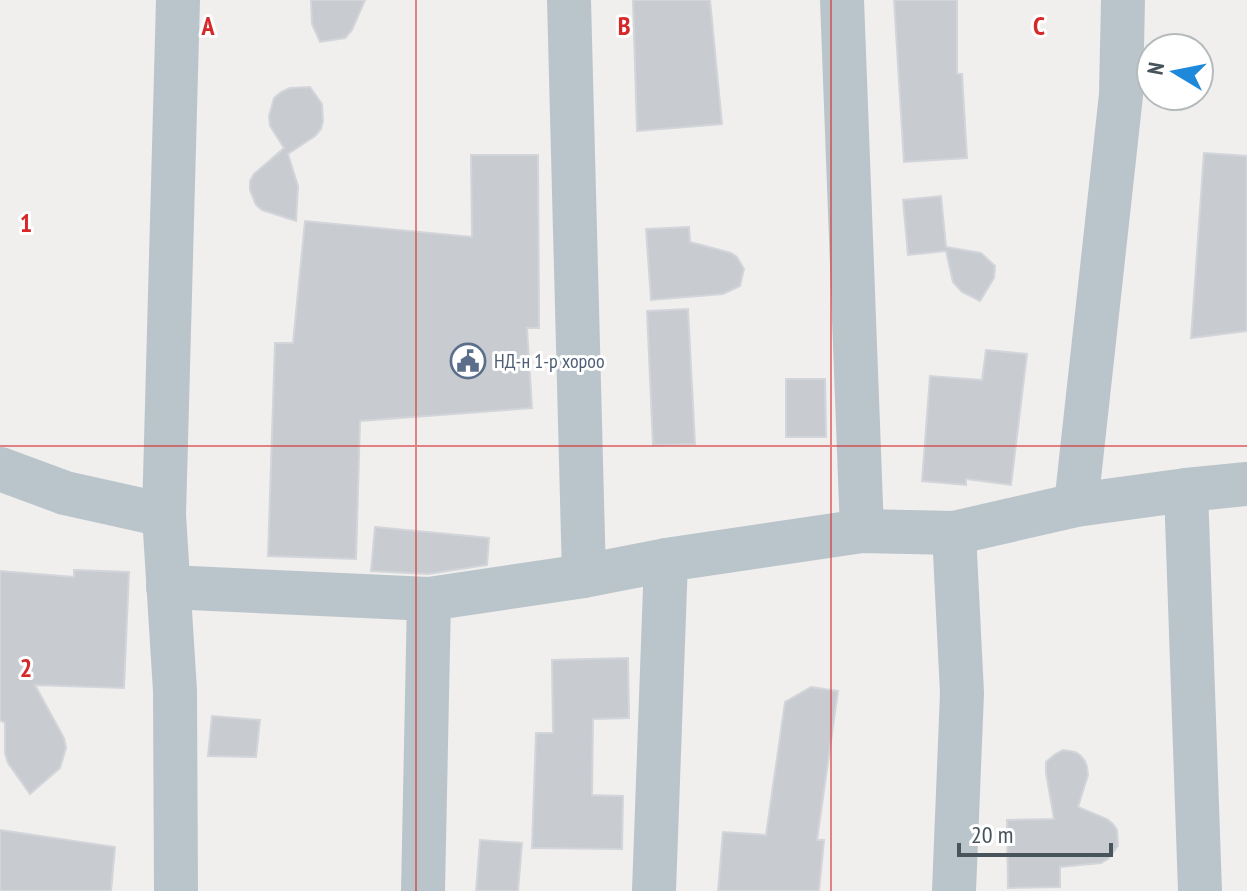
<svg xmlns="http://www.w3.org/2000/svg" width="1247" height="891" viewBox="0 0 1247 891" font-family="'PT Sans Narrow',sans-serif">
	<rect width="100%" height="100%" fill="#f1eeee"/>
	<!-- building -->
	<g fill="#c8ccd1" stroke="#d2d5da" stroke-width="2">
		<polygon points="311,0 365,0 352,30 345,38 320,42 312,24"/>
		<polygon points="633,0 710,0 722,124 637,131"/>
		<polygon points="894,0 957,0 957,74 962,74 967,158 904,162"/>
		<polygon points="310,87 322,104 323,121 321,129 315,136 288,154 298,186 296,221 262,210 256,205 250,190 250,181 254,174 284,148 270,126 269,116 274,98 281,92 290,88"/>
		<polygon points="1204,153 1247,156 1247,331 1191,338"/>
		<polygon points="471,155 538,155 539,328 527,328 532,408 360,421 356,559 268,556 275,343 293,343 305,221 472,237"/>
		<polygon points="941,196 946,247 981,253 995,266 994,278 980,301 962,292 953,282 946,251 908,255 903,200"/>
		<polygon points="689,227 690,242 731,253 737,257 744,269 740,286 723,294 651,300 646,229"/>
		<polygon points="688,309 695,444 653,445 647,311"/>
		<polygon points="986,350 1027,354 1011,485 966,479 966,485 922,481 930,376 982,380"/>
		<polygon points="786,379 825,379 826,437 786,437"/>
		<polygon points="375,527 489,538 487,565 428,574 371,571"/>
		<polygon points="74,570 129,572 124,688 35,685 64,738 66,748 60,768 30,794 8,763 5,753 5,723 0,720 0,571 74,577"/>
		<polygon points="628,658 629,718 593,719 592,795 623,796 622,849 532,848 536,733 553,733 552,660"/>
		<polygon points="811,687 838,691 817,840 824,840 819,891 718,891 723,832 766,835 785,702"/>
		<polygon points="212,716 260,720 256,757 208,756"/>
		<polygon points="1063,750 1075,752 1080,755 1085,761 1087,767 1088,775 1078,807 1107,819 1113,824 1117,830 1118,846 1108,859 1101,863 1060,867 1060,887 1008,888 1007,820 1054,819 1046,773 1046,762 1054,755"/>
		<polygon points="0,830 115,847 111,891 0,891"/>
		<polygon points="480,840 522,843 518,891 476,891"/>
	</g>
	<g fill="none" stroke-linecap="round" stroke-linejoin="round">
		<!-- street -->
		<g stroke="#bac5cb" stroke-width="44">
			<polyline points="569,0 584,576 666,560 862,531 954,533 1076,505 1186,490 1247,484"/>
			<polyline points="842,0 862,531"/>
			<polyline points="0,469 65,493 164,515"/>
			<polyline points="1186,490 1200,891"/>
			<polyline points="1076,505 1121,95 1123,0"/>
			<polyline points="954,533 962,693 954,891"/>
			<polyline points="168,587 429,599 584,576"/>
			<polyline points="176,891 175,691 164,515 178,0"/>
			<polyline points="423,891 429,599"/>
			<polyline points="654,891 666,560"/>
		</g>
	</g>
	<!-- grid -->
	<path fill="none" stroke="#d62828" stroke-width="2" stroke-opacity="0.55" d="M416 0V891M831 0V891M0 446H1247"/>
	<!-- icons -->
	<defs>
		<g id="civic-ring" transform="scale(1.8)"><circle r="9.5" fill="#fff" stroke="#5c6f8a" stroke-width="1.5"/><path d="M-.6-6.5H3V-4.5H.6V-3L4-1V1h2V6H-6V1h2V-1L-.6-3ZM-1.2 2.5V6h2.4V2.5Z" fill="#5c6f8a"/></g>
	</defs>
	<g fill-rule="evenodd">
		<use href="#civic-ring" x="468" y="361"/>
	</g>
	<g text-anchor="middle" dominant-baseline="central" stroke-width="6" stroke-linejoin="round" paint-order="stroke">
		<!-- service labels -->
		<g font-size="20" fill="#4e5e75" stroke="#fff" text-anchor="start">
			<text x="494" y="361">НД-н 1-р хороо</text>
		</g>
	</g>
	<g font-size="26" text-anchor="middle" font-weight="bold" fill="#d62828" stroke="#fff" stroke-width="6" stroke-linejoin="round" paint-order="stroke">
		<text x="208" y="35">A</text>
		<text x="624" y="35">B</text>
		<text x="1039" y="35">C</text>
		<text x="26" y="232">1</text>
		<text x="26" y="677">2</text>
	</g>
	<!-- north arrow -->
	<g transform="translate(1175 72) rotate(280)"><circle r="38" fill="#ffffff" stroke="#b5bbbd" stroke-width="2"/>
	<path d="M0-6L14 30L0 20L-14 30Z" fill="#1e89db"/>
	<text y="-12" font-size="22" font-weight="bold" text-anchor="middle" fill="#47545b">N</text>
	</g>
	<!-- scale -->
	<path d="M959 843v12h152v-12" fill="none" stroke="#47545b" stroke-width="4"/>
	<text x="971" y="843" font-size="24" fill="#47545b" stroke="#ffffff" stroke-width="6" paint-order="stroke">20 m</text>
</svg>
